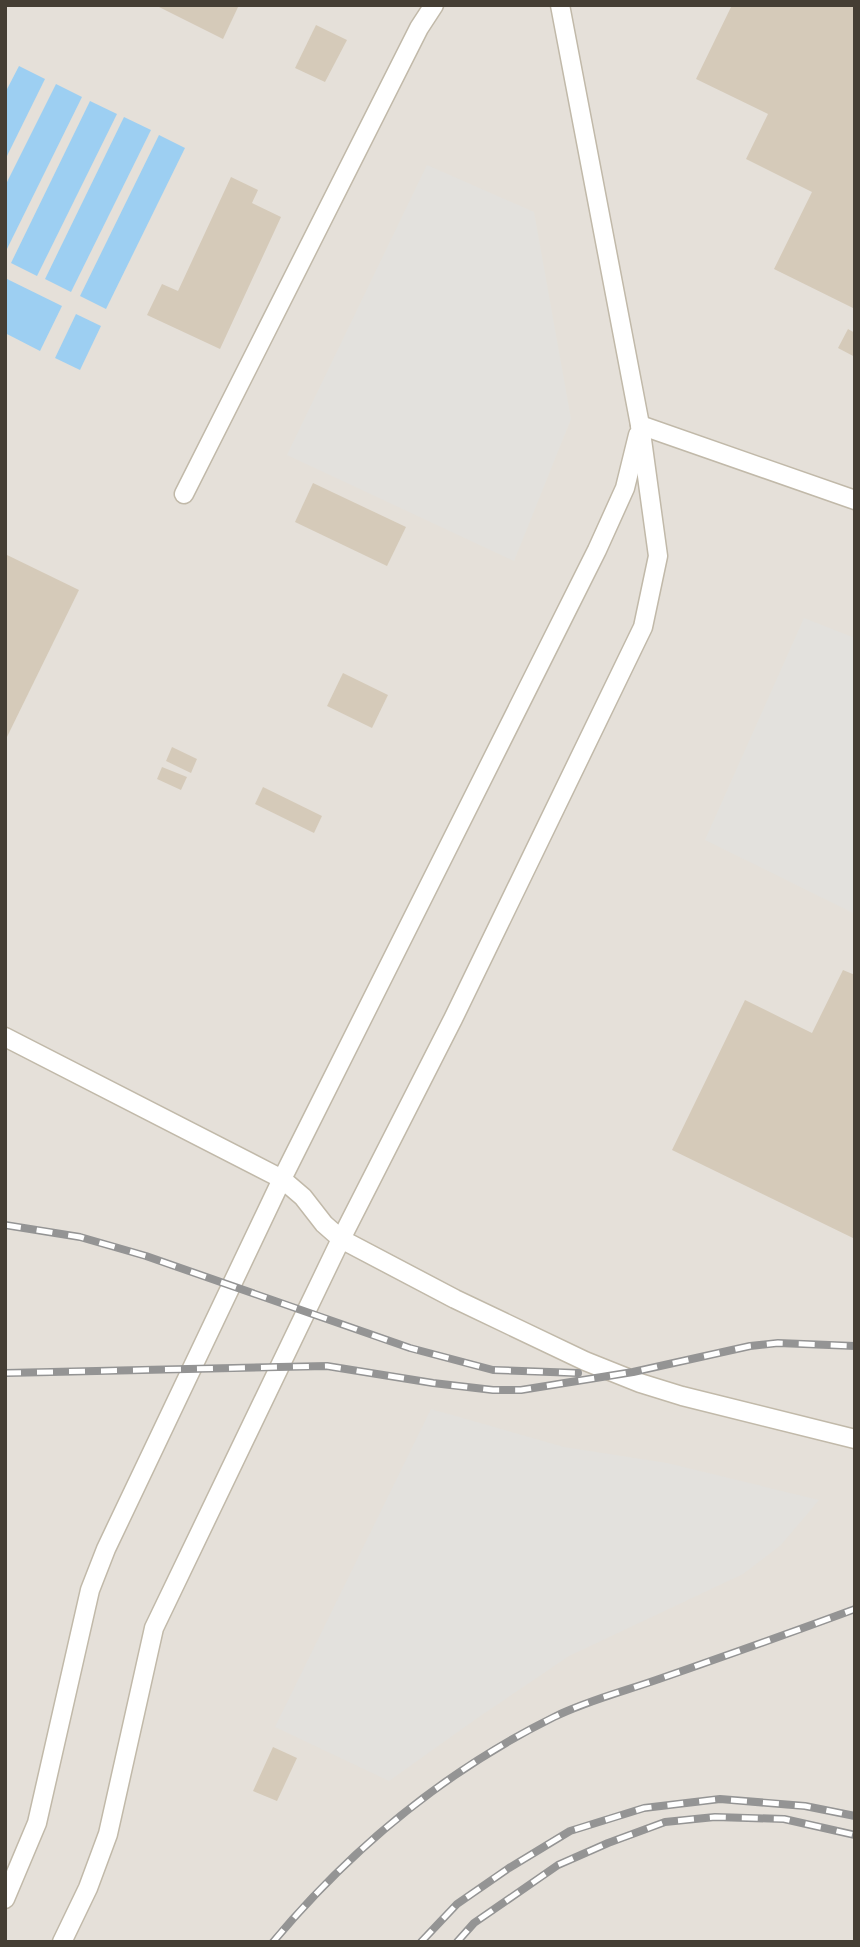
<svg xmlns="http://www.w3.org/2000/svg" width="860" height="1947" viewBox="0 0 860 1947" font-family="'Exo 2',sans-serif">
	<rect width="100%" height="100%" fill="#f3eee4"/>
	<!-- industrial -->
	<rect fill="#e5e0d9" x="5" y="5" width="850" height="1937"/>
	<!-- parking -->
	<g fill="#e3e1dd">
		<polygon points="427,165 534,212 571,419 514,561 287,455"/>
		<polygon points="804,618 855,638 855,914 705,840"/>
		<polygon points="431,1409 564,1447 667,1463 819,1500 781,1545 743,1574 569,1656 476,1719 389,1781 275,1727"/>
	</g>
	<!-- water -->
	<g fill="#9dcff2">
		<polygon points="19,66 45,79 5,160 5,93"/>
		<polygon points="56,84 82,97 5,253 5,186"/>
		<polygon points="90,101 117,114 37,276 11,263"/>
		<polygon points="124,117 151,130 71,292 45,279"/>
		<polygon points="159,135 185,148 106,309 80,296"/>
		<polygon points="5,278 62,306 40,351 5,333"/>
		<polygon points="76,314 101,326 80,370 55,358"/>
	</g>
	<!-- building -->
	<g fill="#d5cab9">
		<polygon points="155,5 239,5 223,39"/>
		<polygon points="732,5 855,5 855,309 774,269 812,192 746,159 768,114 696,79"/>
		<polygon points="316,25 347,40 325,82 295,68"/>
		<polygon points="231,177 258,190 252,203 281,217 220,349 147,315 162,284 178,291"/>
		<polygon points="848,329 855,333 855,357 838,348"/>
		<polygon points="313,483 406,527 387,566 295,522"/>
		<polygon points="5,554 79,590 5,741"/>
		<polygon points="343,673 388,695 372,728 327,706"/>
		<polygon points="172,747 197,759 191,773 166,761"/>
		<polygon points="162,767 187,777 181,790 157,779"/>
		<polygon points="263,787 322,816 314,833 255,804"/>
		<polygon points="843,970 855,975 855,1239 672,1150 745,1000 812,1033"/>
		<polygon points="273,1747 297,1758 277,1801 253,1791"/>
	</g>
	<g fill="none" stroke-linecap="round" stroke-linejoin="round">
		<!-- service casing -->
		<g stroke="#c1b9a9" stroke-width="21">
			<g id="service">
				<polyline points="640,425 855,500"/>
				<polyline points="184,494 419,28 434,5"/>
				<polyline points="5,1037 282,1179 303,1197 324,1224 341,1239 455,1299 585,1361 640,1383 682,1396 855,1439"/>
				<polyline points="5,1899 37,1823 90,1590 106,1549 282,1179 597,550 625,488 638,435"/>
				<polyline points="62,1942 88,1888 108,1834 154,1628 341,1239 453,1019 643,627 658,556 640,425 560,5"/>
			</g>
		</g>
		<!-- service -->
		<use href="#service" stroke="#fff" stroke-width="18"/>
		<!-- rail casing -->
		<g stroke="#949494" stroke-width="8">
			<g id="rail">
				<polyline points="5,1225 80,1237 146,1256 410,1348 493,1370 578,1373"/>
				<polyline points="5,1373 327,1366 433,1383 493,1390 521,1390 633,1372 750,1346 778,1343 855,1346"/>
				<path d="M273 1942C351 1849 445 1771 554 1717 586 1701 625 1691 659 1679 725 1656 790 1633 855 1609"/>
				<polyline points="421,1942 457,1904 509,1868 570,1831 644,1808 720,1799 805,1806 855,1816"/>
				<polyline points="457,1942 474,1923 558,1865 608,1843 665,1822 715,1817 784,1819 855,1835"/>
			</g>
		</g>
		<!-- rail -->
		<use href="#rail" stroke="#fff" stroke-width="5" stroke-dasharray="16" stroke-linecap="butt"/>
	</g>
	<!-- border -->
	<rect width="860" height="1947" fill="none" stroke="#453e34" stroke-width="14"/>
</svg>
